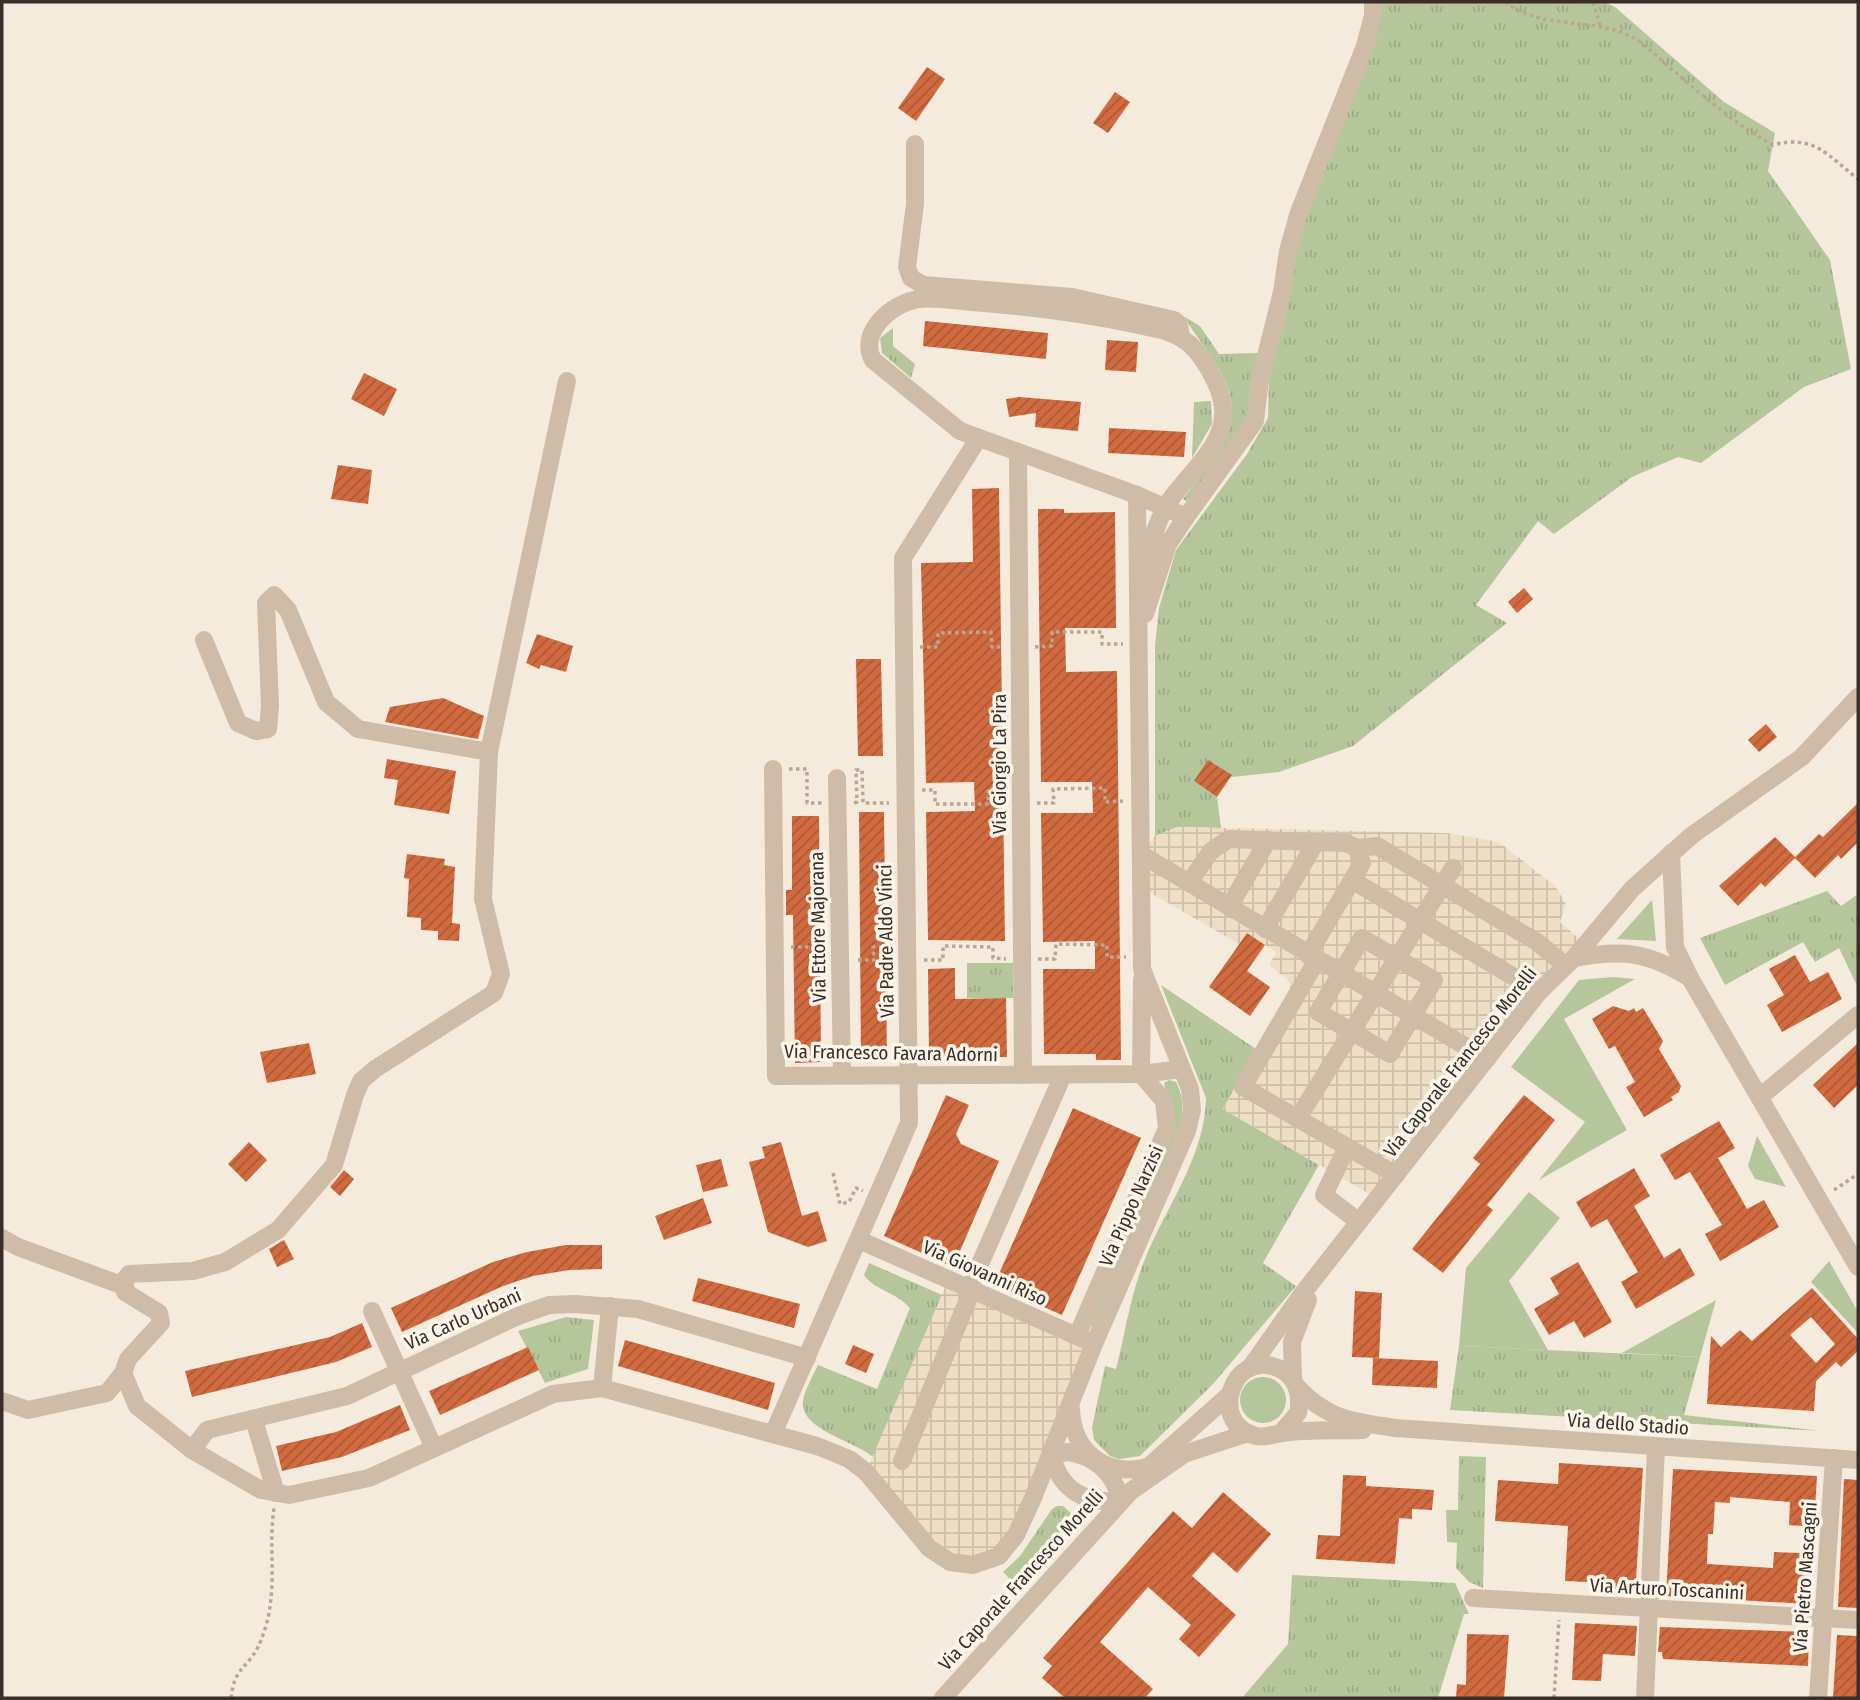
<svg xmlns="http://www.w3.org/2000/svg" width="1860" height="1700" viewBox="0 0 1860 1700" font-family="'Fira Sans Condensed',sans-serif">
	<defs>
		<pattern id="grass-tufts" width="24" height="20" patternUnits="userSpaceOnUse" patternTransform="scale(1.75)"><rect width="24" height="20" fill="#b5c69b"/><path d="M3 7l-1-3M5 7V3M7 7l1-3M15 17l-1-3M17 17v-4M19 17l1-3" fill="none" stroke="#9caa86"/></pattern>
		<pattern id="plaza-grid" width="8" height="8" patternUnits="userSpaceOnUse" patternTransform="scale(1.75)"><rect width="8" height="8" fill="#eedec3"/><path d="M0 4h8M4 0v8" fill="none" stroke="#cdbfa8"/></pattern>
		<pattern id="building-hatch" width="6" height="6" patternUnits="userSpaceOnUse" patternTransform="scale(1.75)"><rect width="6" height="6" fill="#d16b3f"/><path d="M-1 1l2-2M0 6l6-6M5 7l2-2" fill="none" stroke="#ab5835"/></pattern>
	</defs>
	<rect width="100%" height="100%" fill="#f5ebdd"/>
	<!-- grass -->
	<g fill="url(#grass-tufts)">
		<polygon points="1377,2 1605,2 1615,7 1724,102 1775,133 1768,171 1830,260 1851,369 1804,387 1701,463 1678,457 1632,477 1554,534 1538,521 1476,605 1507,623 1353,746 1279,772 1194,781 1217,797 1221,828 1177,827 1155,836 1155,646 1159,608 1176,550 1247,454 1268,418 1269,372 1288,305 1297,240"/>
		<path d="M1185 317 1200 326 1219 354 1259 353 1250 420 1189 503 1183 499C1225 444 1255 420 1209 353 1200 340 1192 331 1185 317Z"/>
		<polygon points="893,328 893,346 915,364 911,378 882,353 880,338"/>
		<polygon points="1211,401 1212,424 1192,458 1194,402"/>
		<polygon points="1827,891 1841,906 1858,894 1858,988 1839,948 1815,962 1803,942 1725,985 1700,938"/>
		<rect x="967" y="963" width="46" height="35"/>
		<path d="M1161 985 1256 1049 1223 1109 1319 1165 1263 1263 1296 1286 1213 1384 1140 1456 1119 1459 1110 1456 1094 1440 1092 1427 1105 1366 1116 1369C1125 1335 1130 1297 1143 1264 1164 1209 1205 1158 1206 1098Z"/>
		<path d="M869 1263 956 1301 928 1328 924 1337 940 1353 873 1457C854 1441 799 1429 803 1401 805 1389 813 1376 818 1365L877 1389 910 1308C896 1292 874 1290 864 1275Z"/>
		<polygon points="566,1317 594,1320 588,1369 545,1383 518,1331"/>
		<polygon points="1459,1346 1700,1357 1684,1415 1821,1431 1450,1410"/>
		<polygon points="1459,1456 1486,1457 1483,1588 1469,1582 1456,1568 1457,1543 1447,1542 1446,1510 1458,1510"/>
		<polygon points="1057,1506 1063,1506 1072,1514 1073,1527 1019,1588 1003,1572 1020,1556 1052,1509"/>
		<polygon points="1292,1575 1455,1583 1469,1614 1464,1614 1438,1698 1242,1698 1288,1644"/>
	</g>
	<!-- garden -->
	<g fill="#b5c69b">
		<polygon points="1652,900 1656,941 1617,939"/>
		<polygon points="1613,977 1635,979 1564,1019 1627,1130 1539,1180 1585,1122 1511,1067 1579,980"/>
		<path d="M1169 1080 1176 1082C1185 1100 1183 1110 1179 1129L1093 1326 1089 1325 1174 1115C1173 1102 1165 1094 1164 1083Z"/>
		<polygon points="1757,1136 1786,1187 1755,1179 1748,1166"/>
		<polygon points="1529,1192 1560,1218 1509,1281 1548,1350 1459,1346 1466,1268"/>
		<polygon points="1829,1261 1858,1312 1858,1333 1811,1282"/>
		<polygon points="1716,1300 1700,1357 1622,1353"/>
		<circle cx="1263" cy="1400" r="23"/>
	</g>
	<!-- plaza -->
	<g fill="url(#plaza-grid)">
		<polygon points="1177,827 1447,833 1499,842 1555,886 1566,904 1560,922 1585,944 1378,1199 1223,1109 1290,993 1290,985 1287,979 1269,965 1276,952 1247,933 1239,944 1142,888 1142,855 1155,836"/>
		<polygon points="948,1280 1094,1344 999,1556 950,1562 866,1472"/>
	</g>
	<!-- building -->
	<g fill="url(#building-hatch)" fill-rule="evenodd">
		<polygon points="927,67 945,79 916,121 898,108"/>
		<polygon points="1115,92 1130,102 1108,133 1093,123"/>
		<polygon points="925,321 1048,333 1046,359 923,346"/>
		<polygon points="1107,340 1138,342 1136,372 1105,370"/>
		<polygon points="364,373 397,389 384,416 351,399"/>
		<polygon points="1019,397 1081,402 1078,431 1035,427 1036,413 1009,417 1006,399"/>
		<polygon points="1109,428 1186,432 1184,457 1108,453"/>
		<polygon points="338,465 372,470 368,504 331,499"/>
		<polygon points="999,488 1005,941 928,940 926,812 975,811 974,782 926,783 921,563 973,562 972,489"/>
		<polygon points="1038,509 1064,509 1064,513 1115,512 1116,628 1065,628 1066,672 1117,671 1121,1060 1096,1060 1096,1054 1044,1054 1043,969 1095,969 1095,941 1043,942 1041,813 1093,813 1092,782 1041,782"/>
		<polygon points="1524,588 1533,599 1517,613 1508,602"/>
		<polygon points="537,634 573,646 566,672 541,665 539,669 526,663"/>
		<polygon points="856,659 881,659 883,756 858,756"/>
		<polygon points="443,698 484,716 478,739 385,722 390,707"/>
		<polygon points="1766,724 1777,737 1759,752 1748,740"/>
		<polygon points="387,759 456,771 449,814 394,805 398,780 384,778"/>
		<polygon points="1208,760 1232,775 1217,797 1194,781"/>
		<polygon points="1858,803 1858,842 1841,859 1838,855 1815,878 1795,858 1765,887 1761,883 1738,906 1719,886 1775,837 1795,857 1819,834 1823,837"/>
		<polygon points="859,812 884,812 887,1060 861,1060"/>
		<polygon points="792,816 819,816 821,1062 795,1063 793,915 786,915 786,890 792,890"/>
		<polygon points="407,854 445,859 444,865 455,867 452,923 460,924 459,941 438,940 438,931 421,930 421,918 407,917 409,879 404,878"/>
		<polygon points="1247,933 1265,945 1247,971 1270,987 1250,1016 1209,987"/>
		<polygon points="1795,955 1810,982 1828,972 1842,999 1782,1032 1767,1005 1784,995 1769,969"/>
		<polygon points="955,968 955,999 1006,998 1007,1057 929,1057 928,969"/>
		<polygon points="1613,1006 1629,1011 1634,1008 1636,1012 1643,1008 1663,1041 1659,1049 1681,1086 1679,1092 1671,1097 1673,1100 1644,1117 1626,1087 1635,1082 1615,1046 1609,1049 1592,1019"/>
		<polygon points="309,1043 316,1074 267,1083 260,1052"/>
		<polygon points="1858,1043 1858,1085 1834,1108 1813,1085"/>
		<polygon points="946,1095 969,1105 956,1134 961,1144 999,1161 953,1267 884,1236"/>
		<polygon points="1524,1095 1555,1120 1487,1205 1493,1210 1443,1273 1412,1249 1480,1164 1473,1158"/>
		<polygon points="1073,1108 1141,1138 1062,1315 994,1285"/>
		<polygon points="1719,1121 1735,1148 1718,1158 1747,1209 1764,1200 1779,1227 1720,1261 1705,1234 1722,1225 1690,1172 1675,1180 1660,1155"/>
		<polygon points="249,1142 267,1160 246,1182 228,1164"/>
		<polygon points="781,1142 802,1216 818,1211 827,1241 808,1247 768,1232 749,1162 765,1158 762,1147"/>
		<polygon points="721,1159 728,1186 703,1192 696,1165"/>
		<polygon points="1634,1168 1650,1196 1634,1206 1664,1258 1680,1248 1695,1275 1636,1309 1621,1282 1638,1272 1607,1219 1591,1228 1576,1202"/>
		<polygon points="344,1170 354,1179 340,1196 330,1187"/>
		<polygon points="703,1198 712,1223 664,1240 655,1216"/>
		<polygon points="284,1240 294,1259 277,1267 269,1249"/>
		<polygon points="566,1245 602,1245 602,1269 569,1270 533,1276 503,1286 402,1332 391,1308 493,1262 527,1252"/>
		<polygon points="1578,1262 1612,1322 1584,1338 1574,1321 1549,1335 1534,1309 1559,1294 1550,1278"/>
		<polygon points="698,1278 800,1304 794,1328 692,1301"/>
		<path d="M1812 1288 1858 1339V1351L1841 1367 1836 1362 1816 1381 1814 1411 1707 1404 1711 1336 1721 1347 1740 1330 1752 1341ZM1811 1317 1835 1344 1816 1363 1790 1335Z"/>
		<polygon points="1355,1291 1382,1293 1379,1358 1352,1357"/>
		<polygon points="362,1323 372,1347 336,1362 192,1397 185,1371 330,1337"/>
		<polygon points="625,1340 775,1383 768,1410 618,1366"/>
		<polygon points="853,1345 874,1354 866,1373 845,1364"/>
		<polygon points="528,1347 539,1370 440,1415 429,1391"/>
		<polygon points="1373,1358 1438,1361 1437,1388 1372,1385"/>
		<polygon points="400,1405 410,1430 342,1457 282,1471 276,1446 336,1432"/>
		<polygon points="1559,1463 1643,1468 1635,1596 1607,1594 1608,1583 1565,1581 1568,1526 1495,1521 1498,1480 1558,1484"/>
		<polygon points="1673,1469 1817,1476 1814,1527 1789,1525 1790,1502 1730,1497 1730,1503 1715,1502 1713,1534 1708,1534 1707,1564 1773,1568 1774,1552 1800,1553 1800,1562 1811,1563 1809,1604 1666,1596"/>
		<polygon points="1343,1475 1366,1476 1366,1486 1434,1490 1432,1510 1412,1509 1412,1519 1399,1518 1395,1564 1316,1559 1318,1535 1340,1536"/>
		<polygon points="1844,1479 1858,1480 1858,1608 1838,1607"/>
		<polygon points="1223,1492 1271,1534 1237,1573 1213,1552 1192,1576 1236,1615 1199,1657 1179,1639 1191,1625 1148,1587 1100,1642 1153,1689 1145,1698 1065,1698 1042,1678 1052,1666 1043,1658 1173,1511 1192,1528"/>
		<polygon points="1575,1623 1637,1626 1635,1656 1603,1654 1601,1681 1572,1680"/>
		<polygon points="1660,1627 1809,1632 1808,1666 1663,1659 1662,1652 1658,1652"/>
		<polygon points="1467,1634 1509,1635 1504,1698 1456,1698 1457,1684 1466,1685"/>
		<polygon points="1837,1635 1858,1636 1858,1698 1833,1698"/>
	</g>
	<g fill="none" stroke-linecap="round" stroke-linejoin="round">
		<!-- path -->
		<g stroke="#bba691" stroke-width="3.5" stroke-dasharray="3.5 3.5" stroke-linecap="butt">
			<path d="M1505 2C1543 31 1591 16 1632 37 1646 44 1658 58 1670 68 1703 95 1734 124 1773 145 1814 134 1827 155 1858 179"/>
			<polyline points="1593,2 1600,25"/>
			<polyline points="920,647 938,647 938,633 991,632 992,647 1003,647"/>
			<polyline points="1035,647 1052,646 1052,632 1102,632 1102,644 1123,644"/>
			<polyline points="789,769 807,769 807,803 822,803"/>
			<polyline points="922,790 935,790 935,804 988,804 988,789 1004,789"/>
			<polyline points="854,803 857,802 856,770 862,770 863,803 889,803"/>
			<polyline points="1037,803 1054,803 1053,789 1105,788 1105,802 1123,801"/>
			<polyline points="791,947 814,947 814,961 822,960"/>
			<polyline points="1038,959 1055,959 1056,944 1107,945 1107,957 1126,957"/>
			<polyline points="858,960 874,960 873,947 889,947"/>
			<polyline points="924,960 943,960 943,946 993,947 993,958 1006,959"/>
			<polyline points="833,1173 840,1204 849,1202 856,1188 863,1191"/>
			<polyline points="1834,1190 1858,1174"/>
			<path d="M231 1698C235 1666 246 1670 258 1647 263 1637 269 1618 270 1606 275 1574 269 1541 274 1508"/>
			<polyline points="1554,1698 1559,1620"/>
		</g>
		<!-- minor -->
		<g stroke="#cfbca7" stroke-width="18">
			<polyline points="915,144 915,204 907,267 911,278 923,285 1072,297 1174,320 1179,324 1181,338"/>
			<polyline points="1018,452 1023,1075"/>
			<path d="M1143 570C1150 550 1155 524 1166 506 1185 475 1227 447 1223 407 1221 387 1202 351 1184 340 1168 329 1147 327 1129 323 1076 312 1025 306 972 302 955 301 935 297 919 299 891 303 858 333 873 360L960 431 1137 495 1186 517 1255 421 1260 380 1282 292 1288 251 1299 212 1365 46 1373 15V2"/>
			<polyline points="1145,614 1168,544 1186,517"/>
			<polyline points="204,640 238,723 256,731 268,729 270,706 266,603 274,595 288,610 326,702 358,729 489,752"/>
			<polyline points="773,769 776,1076 1141,1074 1182,1069"/>
			<polyline points="837,778 842,1075"/>
			<polyline points="1357,848 1377,846 1537,942 1565,965"/>
			<polyline points="1671,853 1675,947 1690,978 1858,1267"/>
			<polyline points="1142,855 1487,1059"/>
			<polyline points="1352,880 1539,992"/>
			<polyline points="1189,883 1211,851 1229,839 1346,843 1357,848 1362,863 1308,955"/>
			<polyline points="1229,907 1268,840"/>
			<polyline points="1265,929 1316,842"/>
			<polygon points="1362,938 1434,980 1390,1054 1318,1012"/>
			<path d="M1574 958C1623 949 1648 952 1690 978"/>
			<polyline points="1317,960 1243,1087 1396,1175"/>
			<polyline points="1760,1097 1858,1015"/>
			<polyline points="1298,1118 1453,868"/>
			<polyline points="1347,1147 1324,1195 1359,1222"/>
			<polyline points="2,1238 18,1247 124,1286"/>
			<polyline points="859,1240 1088,1341"/>
			<polyline points="969,1289 1063,1075"/>
			<polyline points="372,1311 434,1448"/>
			<polyline points="1077,1336 1167,1128 1164,1101 1141,1074 1142,979"/>
			<polyline points="1250,1368 1303,1293 1539,992 1574,958 1632,889 1691,836 1802,757 1858,697"/>
			<polyline points="123,1373 137,1406 192,1450 261,1490 289,1495 369,1478 553,1394 602,1388 817,1446 849,1459 866,1472 929,1548 950,1562 973,1565 999,1556 1016,1535 1033,1498 1094,1344 1187,1131 1192,1110 1190,1089 1142,969 1137,495"/>
			<polyline points="1293,1380 1292,1342 1308,1300"/>
			<path d="M1297 1387C1328 1420 1352 1421 1395 1428L1858 1460"/>
			<polyline points="602,1388 610,1306"/>
			<polyline points="2,1401 28,1410 107,1393 123,1373 128,1359 161,1323 159,1313 125,1292 125,1279 129,1274 193,1271 225,1262 278,1230 334,1165 355,1095 361,1081 375,1069 494,993 501,974 483,899 489,752 567,381"/>
			<path d="M1071 1408C1072 1452 1106 1478 1148 1467"/>
			<polyline points="254,1420 276,1493"/>
			<path d="M1281 1433 1298 1413C1302 1394 1296 1376 1278 1368 1232 1348 1207 1424 1256 1436 1266 1438 1273 1434 1282 1433 1308 1429 1337 1431 1363 1430"/>
			<polyline points="773,1434 909,1123 903,558 978,439"/>
			<polyline points="192,1450 207,1430 347,1396 518,1316 549,1305 575,1304 638,1309 807,1358"/>
			<path d="M1068 1452C1096 1457 1113 1472 1121 1500 1087 1506 1058 1489 1052 1454Z"/>
			<polyline points="902,1461 972,1290"/>
			<polyline points="1147,1468 1228,1396"/>
			<polyline points="1473,1598 1858,1620"/>
			<polyline points="943,1698 1131,1491 1184,1454 1248,1433"/>
			<polyline points="1645,1698 1656,1447"/>
			<polyline points="1818,1698 1834,1458"/>
		</g>
	</g>
	<g text-anchor="middle" dominant-baseline="central" stroke-width="7" stroke-linejoin="round" paint-order="stroke">
		<!-- street labels -->
		<g font-size="19" fill="#3a2f28" stroke="#fcf5ea">
			<text transform="translate(999 764) rotate(-90)">Via Giorgio La Pira</text>
			<text transform="translate(818 927) rotate(-91)">Via Ettore Majorana</text>
			<text transform="translate(886 941) rotate(-91)">Via Padre Aldo Vinci</text>
			<text transform="translate(891 1053) rotate(1)">Via Francesco Favara Adorni</text>
			<text transform="translate(1460 1062) rotate(-52)">Via Caporale Francesco Morelli</text>
			<text transform="translate(1131 1206) rotate(-66)">Via Pippo Narzisi</text>
			<text transform="translate(985 1273) rotate(24)">Via Giovanni Riso</text>
			<text transform="translate(463 1319) rotate(-24)">Via Carlo Urbani</text>
			<text transform="translate(1628 1424) rotate(4)">Via dello Stadio</text>
			<text transform="translate(1805 1577) rotate(-86)">Via Pietro Mascagni</text>
			<text transform="translate(1021 1580) rotate(-48)">Via Caporale Francesco Morelli</text>
			<text transform="translate(1667 1589) rotate(3)">Via Arturo Toscanini</text>
		</g>
	</g>
	<!-- border -->
	<rect width="1860" height="1700" fill="none" stroke="#3a2f28" stroke-width="7"/>
</svg>
